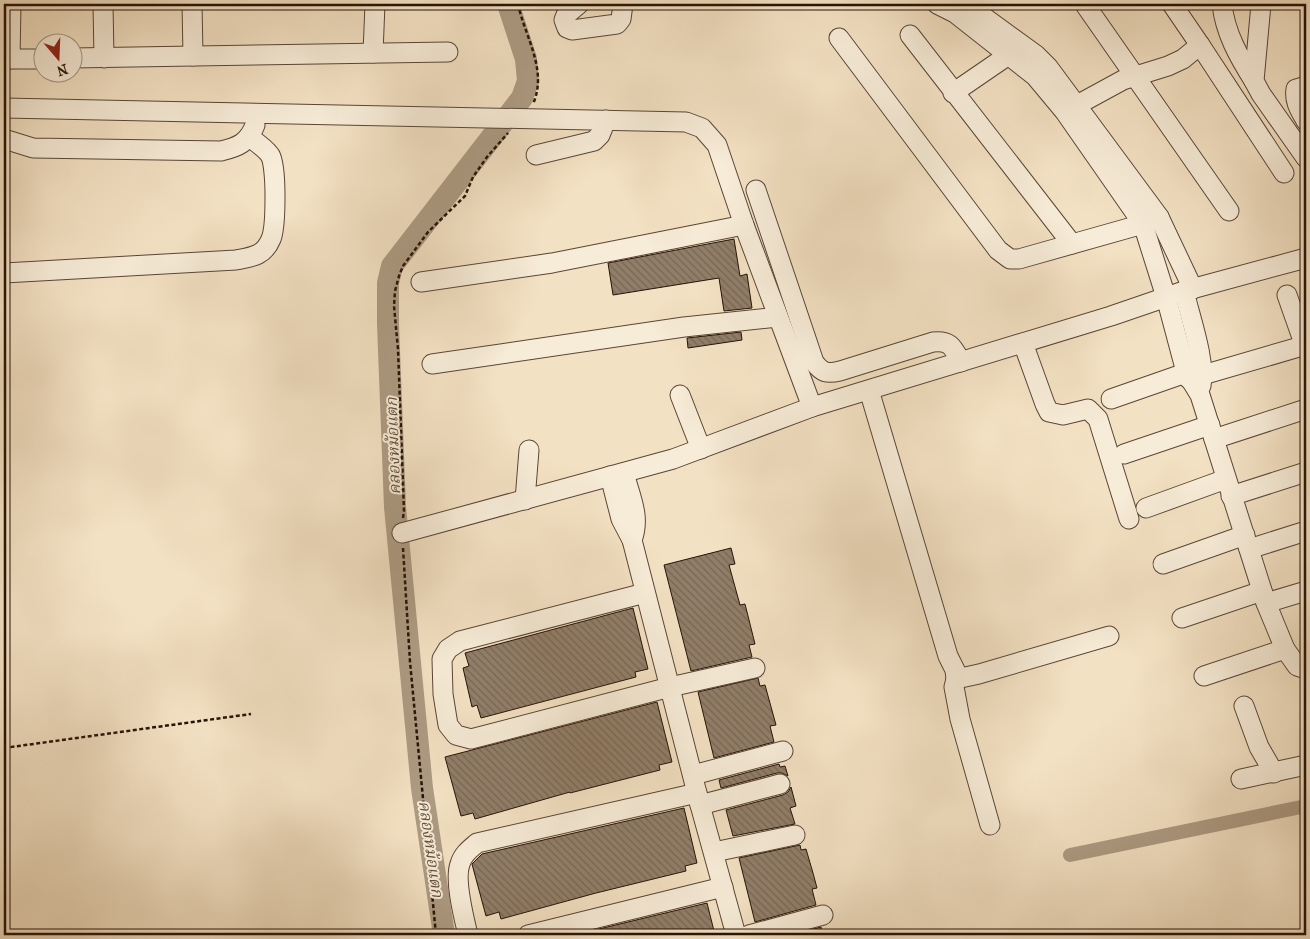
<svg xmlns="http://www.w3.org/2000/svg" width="1310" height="939" viewBox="0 0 1310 939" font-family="'IM FELL French Canon','Noto Serif Thai',serif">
	<defs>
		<pattern id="building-back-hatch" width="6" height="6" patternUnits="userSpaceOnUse" patternTransform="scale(1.25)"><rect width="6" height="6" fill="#917e69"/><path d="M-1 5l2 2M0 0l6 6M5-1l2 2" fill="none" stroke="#766654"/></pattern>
	</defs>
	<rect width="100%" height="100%" fill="#f3e1c3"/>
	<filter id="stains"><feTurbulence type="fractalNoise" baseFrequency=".004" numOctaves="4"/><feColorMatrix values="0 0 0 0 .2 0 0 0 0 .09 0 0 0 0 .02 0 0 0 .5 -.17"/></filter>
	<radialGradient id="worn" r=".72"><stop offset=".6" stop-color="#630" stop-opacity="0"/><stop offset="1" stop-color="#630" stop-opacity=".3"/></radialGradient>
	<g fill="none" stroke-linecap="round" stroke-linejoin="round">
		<!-- canal -->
		<polyline stroke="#ad9b83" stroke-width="14" points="1070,855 1306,806"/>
		<!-- river -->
		<polyline stroke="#ad9b83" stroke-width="22" points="444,935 422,788 395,507 388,324 388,283 392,266 522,98 528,81 526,59 508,4"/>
	</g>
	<!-- building -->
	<g fill="url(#building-back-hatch)" stroke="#261307">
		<polygon points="734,239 740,276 747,274 752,308 724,311 719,278 613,295 608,263"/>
		<polygon points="741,332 742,340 688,348 687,338"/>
		<polygon points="731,548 735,564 729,565 740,605 745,604 755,644 749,645 752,657 691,671 664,565"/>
		<polygon points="633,608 648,669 635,672 636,677 481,718 477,705 472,707 463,668 469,666 465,653"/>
		<polygon points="758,678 760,686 765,685 776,725 770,726 774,742 714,758 698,692"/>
		<polygon points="657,702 672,762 659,765 660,770 570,793 570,792 475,819 473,813 461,816 445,757"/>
		<polygon points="779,764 780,767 785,766 788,776 782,773 777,773 721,788 719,780"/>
		<polygon points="791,787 796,806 790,808 795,824 733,836 726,810 783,795 788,792"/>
		<polygon points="684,808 697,863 685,866 686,871 596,893 501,919 499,912 486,916 472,864 482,854"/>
		<polygon points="800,845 801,850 806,849 813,873 817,888 812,889 816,905 755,922 739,858"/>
		<polygon points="707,903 715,935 686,935 685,931 670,935 574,935"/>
		<polygon points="821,927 823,935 791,935"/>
	</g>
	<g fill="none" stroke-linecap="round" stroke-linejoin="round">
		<!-- minor casing -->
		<g stroke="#594636" stroke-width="21">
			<g id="minor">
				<polyline points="103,4 104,58"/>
				<polyline points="192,4 193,56"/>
				<polyline points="579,4 566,15 564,20 567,28 572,30 617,24 621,19 623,4"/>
				<polyline points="937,4 955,13 1035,76 1065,112 1143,224 1166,297 1186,372 1200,395 1266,603 1285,649 1297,666 1306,669"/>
				<polyline points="966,4 1036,55 1048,67 1159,217 1193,289"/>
				<polyline points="1172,4 1200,45"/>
				<path d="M1222 4C1225 33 1239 57 1254 81"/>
				<polyline points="1261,4 1254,81 1261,94 1306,158"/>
				<polyline points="1086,6 1229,211"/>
				<polyline points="910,35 1072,244"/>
				<polyline points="839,38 998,250 1010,259 1019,259 1143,224 1159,217"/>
				<polyline points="373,53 375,4"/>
				<polyline points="72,58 448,52"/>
				<polyline points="4,59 42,59"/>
				<polyline points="10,59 11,4"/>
				<path d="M1306 86 1296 89C1294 102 1300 110 1306 121"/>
				<polyline points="953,93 1007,56"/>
				<polyline points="4,108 686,122 702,128 717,145 744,225 812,407 1111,316 1184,291 1306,258"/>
				<polyline points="1066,111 1123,80 1168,66 1183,59 1200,45 1284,173"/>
				<path d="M4 139 33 148 221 151C238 147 248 143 255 125"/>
				<polyline points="536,155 594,141 600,135 606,120"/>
				<path d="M756 190 814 362C822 373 827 374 840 371L933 342C951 340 953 348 961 362"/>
				<path d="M4 273 236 260C252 257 264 256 271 239 276 227 277 166 270 155 265 148 256 142 249 137"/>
				<polyline points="421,282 552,263 744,225"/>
				<path d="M1184 291C1190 317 1206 361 1201 386"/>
				<polyline points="1287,295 1306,349"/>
				<polyline points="1023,343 1045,404 1049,412 1063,415 1088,409 1098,419 1129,519"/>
				<polyline points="432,364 684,327 778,317"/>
				<polyline points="1189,379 1306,345"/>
				<polyline points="869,390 948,656 955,670 956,679 979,674 1109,636"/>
				<polyline points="680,395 701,449"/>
				<polyline points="1111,399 1197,369"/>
				<polyline points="1214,439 1306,409"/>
				<polyline points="1124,454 1210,425"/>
				<path d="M624 473C630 496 641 517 632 540"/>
				<polyline points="610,476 621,519 632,540 700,805 736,935"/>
				<polyline points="1231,496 1306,472"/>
				<polyline points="525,500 529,450"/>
				<polyline points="1146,508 1226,479"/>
				<polyline points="402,533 673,459 812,407"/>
				<polyline points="1249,549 1306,531"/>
				<polyline points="1163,564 1245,535"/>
				<polyline points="645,593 460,641 448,649 442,659 443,694 448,725 456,735 471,739 670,687 755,668"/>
				<polyline points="1266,603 1306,591"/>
				<polyline points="1182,618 1262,591"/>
				<polyline points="1204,676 1285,649"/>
				<polyline points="956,679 954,687 960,719 990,825"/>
				<polyline points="1244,706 1259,747 1274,773"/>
				<polyline points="693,775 783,751"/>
				<polyline points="1241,779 1306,765"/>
				<polyline points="700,805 780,784"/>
				<polyline points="714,852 795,835"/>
				<path d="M468 935C464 918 454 880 460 864 463 854 470 849 477 843L697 793"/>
				<polyline points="528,935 723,887"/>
				<polyline points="749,935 823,915"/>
			</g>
		</g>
		<!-- path -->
		<g stroke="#261307" stroke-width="2.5" stroke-dasharray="4 2.5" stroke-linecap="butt">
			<path d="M518 4C525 37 548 70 533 104"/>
			<polyline points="403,518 404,511 398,349 394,306 395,291 399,276 403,266 428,232 465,196 473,177 487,157 508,133"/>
			<polyline points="403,548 410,662 436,935"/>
			<polyline points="4,748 251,714"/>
		</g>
		<!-- minor -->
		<use href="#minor" stroke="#f7ecd8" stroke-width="19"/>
	</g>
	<g text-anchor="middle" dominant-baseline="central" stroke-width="4" stroke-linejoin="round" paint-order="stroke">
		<!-- water labels -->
		<g font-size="16" font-style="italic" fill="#63503f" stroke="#f7ecd8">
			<text transform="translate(393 446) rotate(-92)">คลองหม้อแตก</text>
			<text transform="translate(431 849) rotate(82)">คลองหม้อแตก</text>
		</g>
	</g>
	<!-- margin -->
	<rect width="1310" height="939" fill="none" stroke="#f3e1c3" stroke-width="20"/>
	<rect x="5" y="5" width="1300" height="929" fill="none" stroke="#261307" stroke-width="2.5"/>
	<rect x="10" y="10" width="1290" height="919" fill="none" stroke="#261307"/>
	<!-- north arrow -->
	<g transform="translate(58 58) rotate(161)"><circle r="24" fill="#f7ecd8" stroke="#a39584"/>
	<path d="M0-4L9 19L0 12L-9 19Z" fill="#8f2418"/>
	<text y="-8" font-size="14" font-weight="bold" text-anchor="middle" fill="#261307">N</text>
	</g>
	<rect width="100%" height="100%" filter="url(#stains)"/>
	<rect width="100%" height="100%" fill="url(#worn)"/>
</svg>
